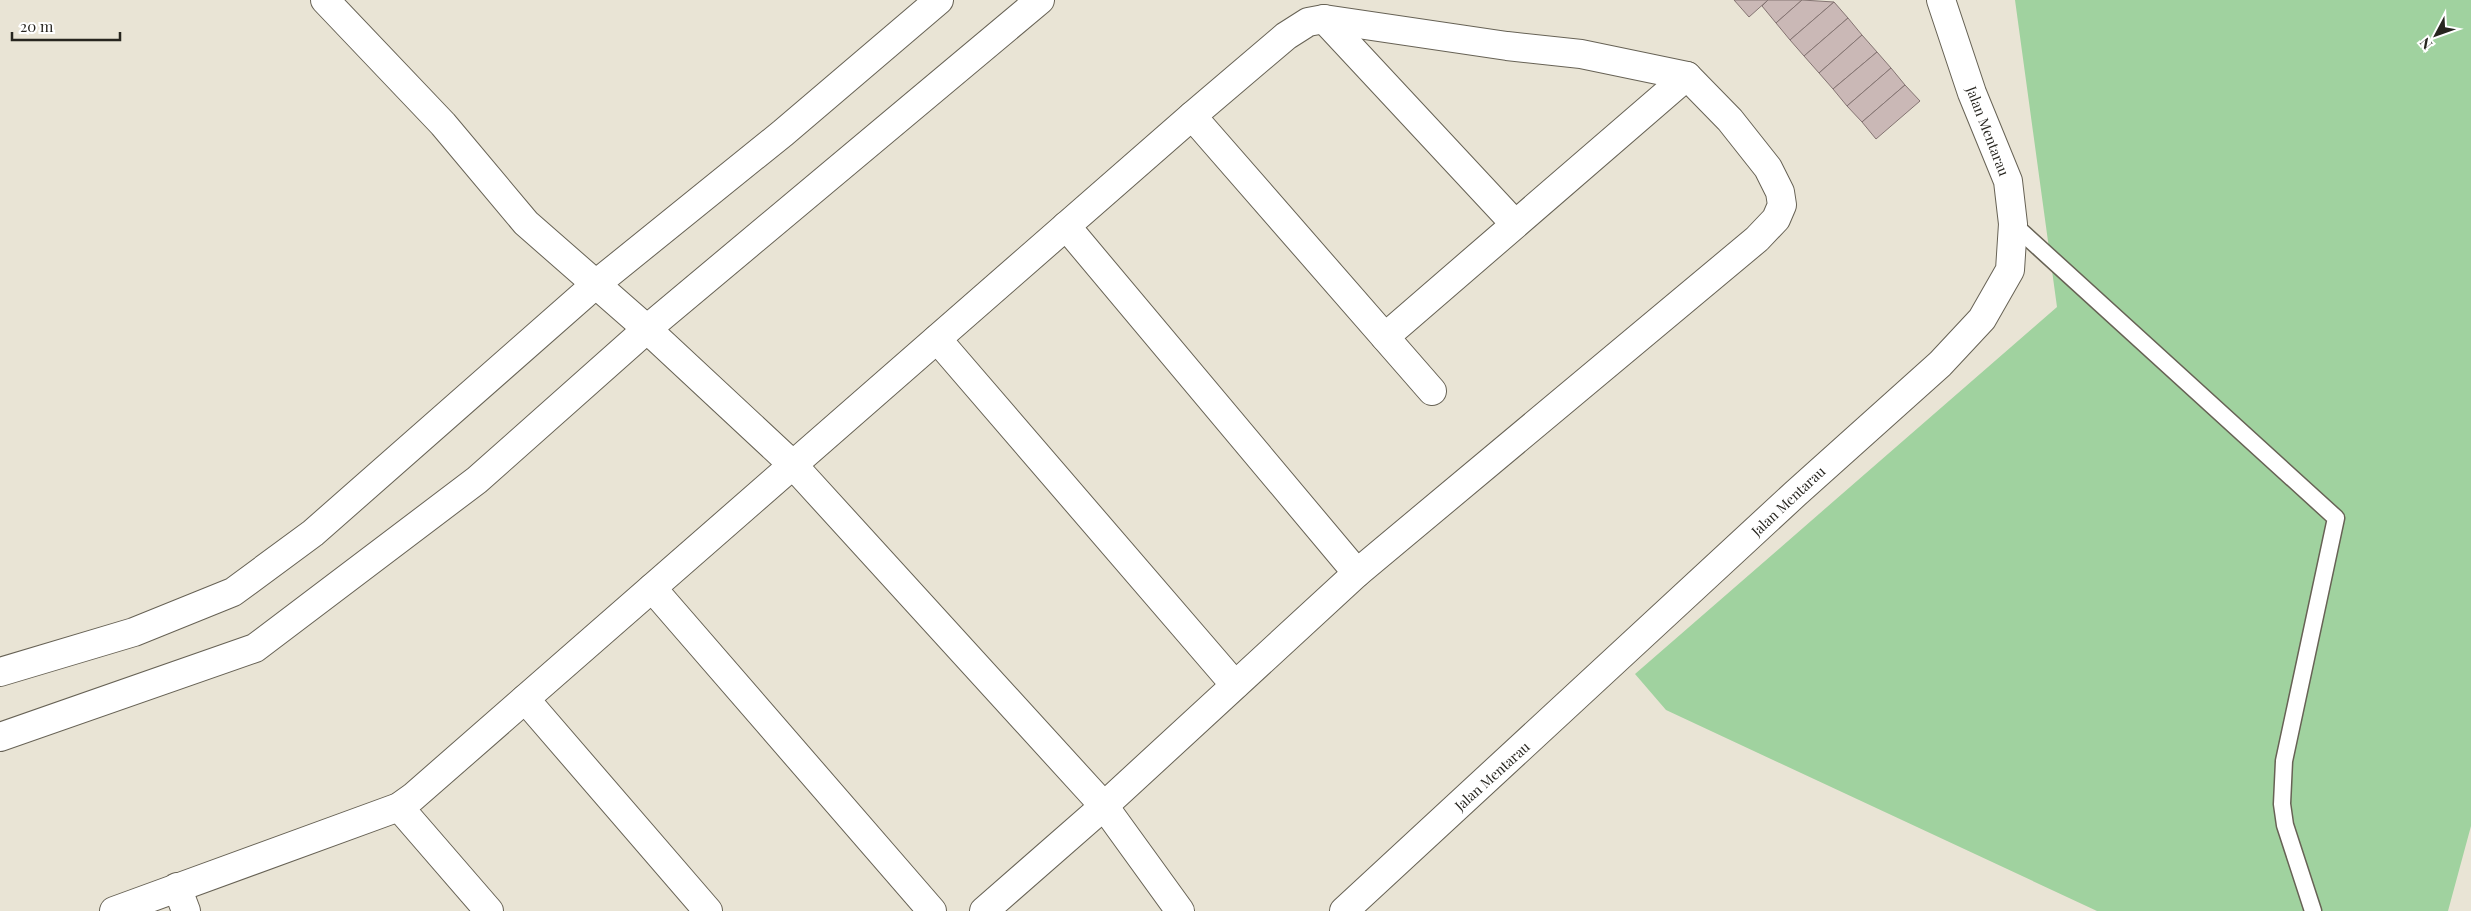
<svg xmlns="http://www.w3.org/2000/svg" width="2471" height="911" viewBox="0 0 2471 911" font-family="'Playfair Display',serif">
	<rect width="100%" height="100%" fill="#e9e4d5"/>
	<!-- green -->
	<polygon fill="#a0d29f" points="2015,0 2471,0 2471,826 2448,911 2097,911 1666,710 1635,674 2057,307"/>
	<!-- building -->
	<g fill="#cab8b6" stroke="#847472">
		<polygon points="1734,0 1768,0 1749,17"/>
		<polygon points="1768,0 1802,0 1776,23 1762,6"/>
		<polygon points="1802,0 1834,2 1790,40 1776,23"/>
		<polygon points="1834,2 1848,18 1804,56 1790,40"/>
		<polygon points="1848,18 1862,35 1819,73 1804,56"/>
		<polygon points="1862,35 1877,52 1833,89 1819,73"/>
		<polygon points="1877,52 1891,68 1847,106 1833,89"/>
		<polygon points="1891,68 1905,85 1862,122 1847,106"/>
		<polygon points="1905,85 1920,101 1876,139 1862,122"/>
	</g>
	<g fill="none" stroke-linecap="round" stroke-linejoin="round">
		<!-- lane casing -->
		<g stroke="#676255" stroke-width="19">
			<polyline id="lane" points="2013,224 2336,518 2284,761 2282,804 2285,825 2313,911"/>
		</g>
		<!-- street casing -->
		<g stroke="#676255" stroke-width="30">
			<g id="street">
				<polyline points="325,0 443,124 526,223 647,329 793,465 1104,806 1180,911"/>
				<polyline points="1324,19 1515,224"/>
				<polyline points="1192,116 1432,391"/>
				<polyline points="1066,226 1357,573"/>
				<polyline points="1385,337 1687,76"/>
				<polyline points="937,339 1235,685"/>
				<polyline points="652,588 932,911"/>
				<polyline points="0,672 134,632 233,592 313,533 596,284 783,133 939,0"/>
				<polyline points="525,699 708,911"/>
				<polyline points="0,737 255,648 477,480 647,329 1040,0"/>
				<polyline points="399,807 489,911"/>
				<polyline points="177,887 186,911"/>
				<polyline points="114,911 399,807 413,797 1192,116 1286,36 1308,22 1324,19 1507,46 1581,54 1687,76 1730,120 1768,168 1780,192 1782,205 1776,219 1757,239 1357,573 1104,806 984,911"/>
				<polyline points="1344,911 1795,494 1940,364 1982,319 2010,270 2013,224 2008,181 1972,93 1941,0"/>
			</g>
		</g>
		<!-- lane -->
		<use href="#lane" stroke="#fff" stroke-width="16"/>
		<!-- street -->
		<use href="#street" stroke="#fff" stroke-width="28"/>
	</g>
	<g text-anchor="middle" dominant-baseline="central" stroke-width="5" stroke-linejoin="round" paint-order="stroke">
		<!-- street labels -->
		<g font-size="14" fill="#27251f" stroke="#fff">
			<text transform="translate(1988 131) rotate(69)">Jalan Mentarau</text>
			<text transform="translate(1788 501) rotate(-43)">Jalan Mentarau</text>
			<text transform="translate(1492 776) rotate(-42)">Jalan Mentarau</text>
		</g>
	</g>
	<!-- north arrow -->
	<g transform="translate(2436 35) rotate(229)" stroke="#ffffff" stroke-width="4" paint-order="stroke">
	<path d="M0-4L9 19L0 12L-9 19Z" fill="#27251f"/>
	<text y="-8" font-size="14" font-weight="bold" text-anchor="middle" fill="#27251f">N</text>
	</g>
	<!-- scale -->
	<path d="M12 32v8h108v-8" fill="none" stroke="#27251f" stroke-width="2.5"/>
	<text x="20" y="32" font-size="15" fill="#27251f" stroke="#ffffff" stroke-width="4" paint-order="stroke">20 m</text>
</svg>
